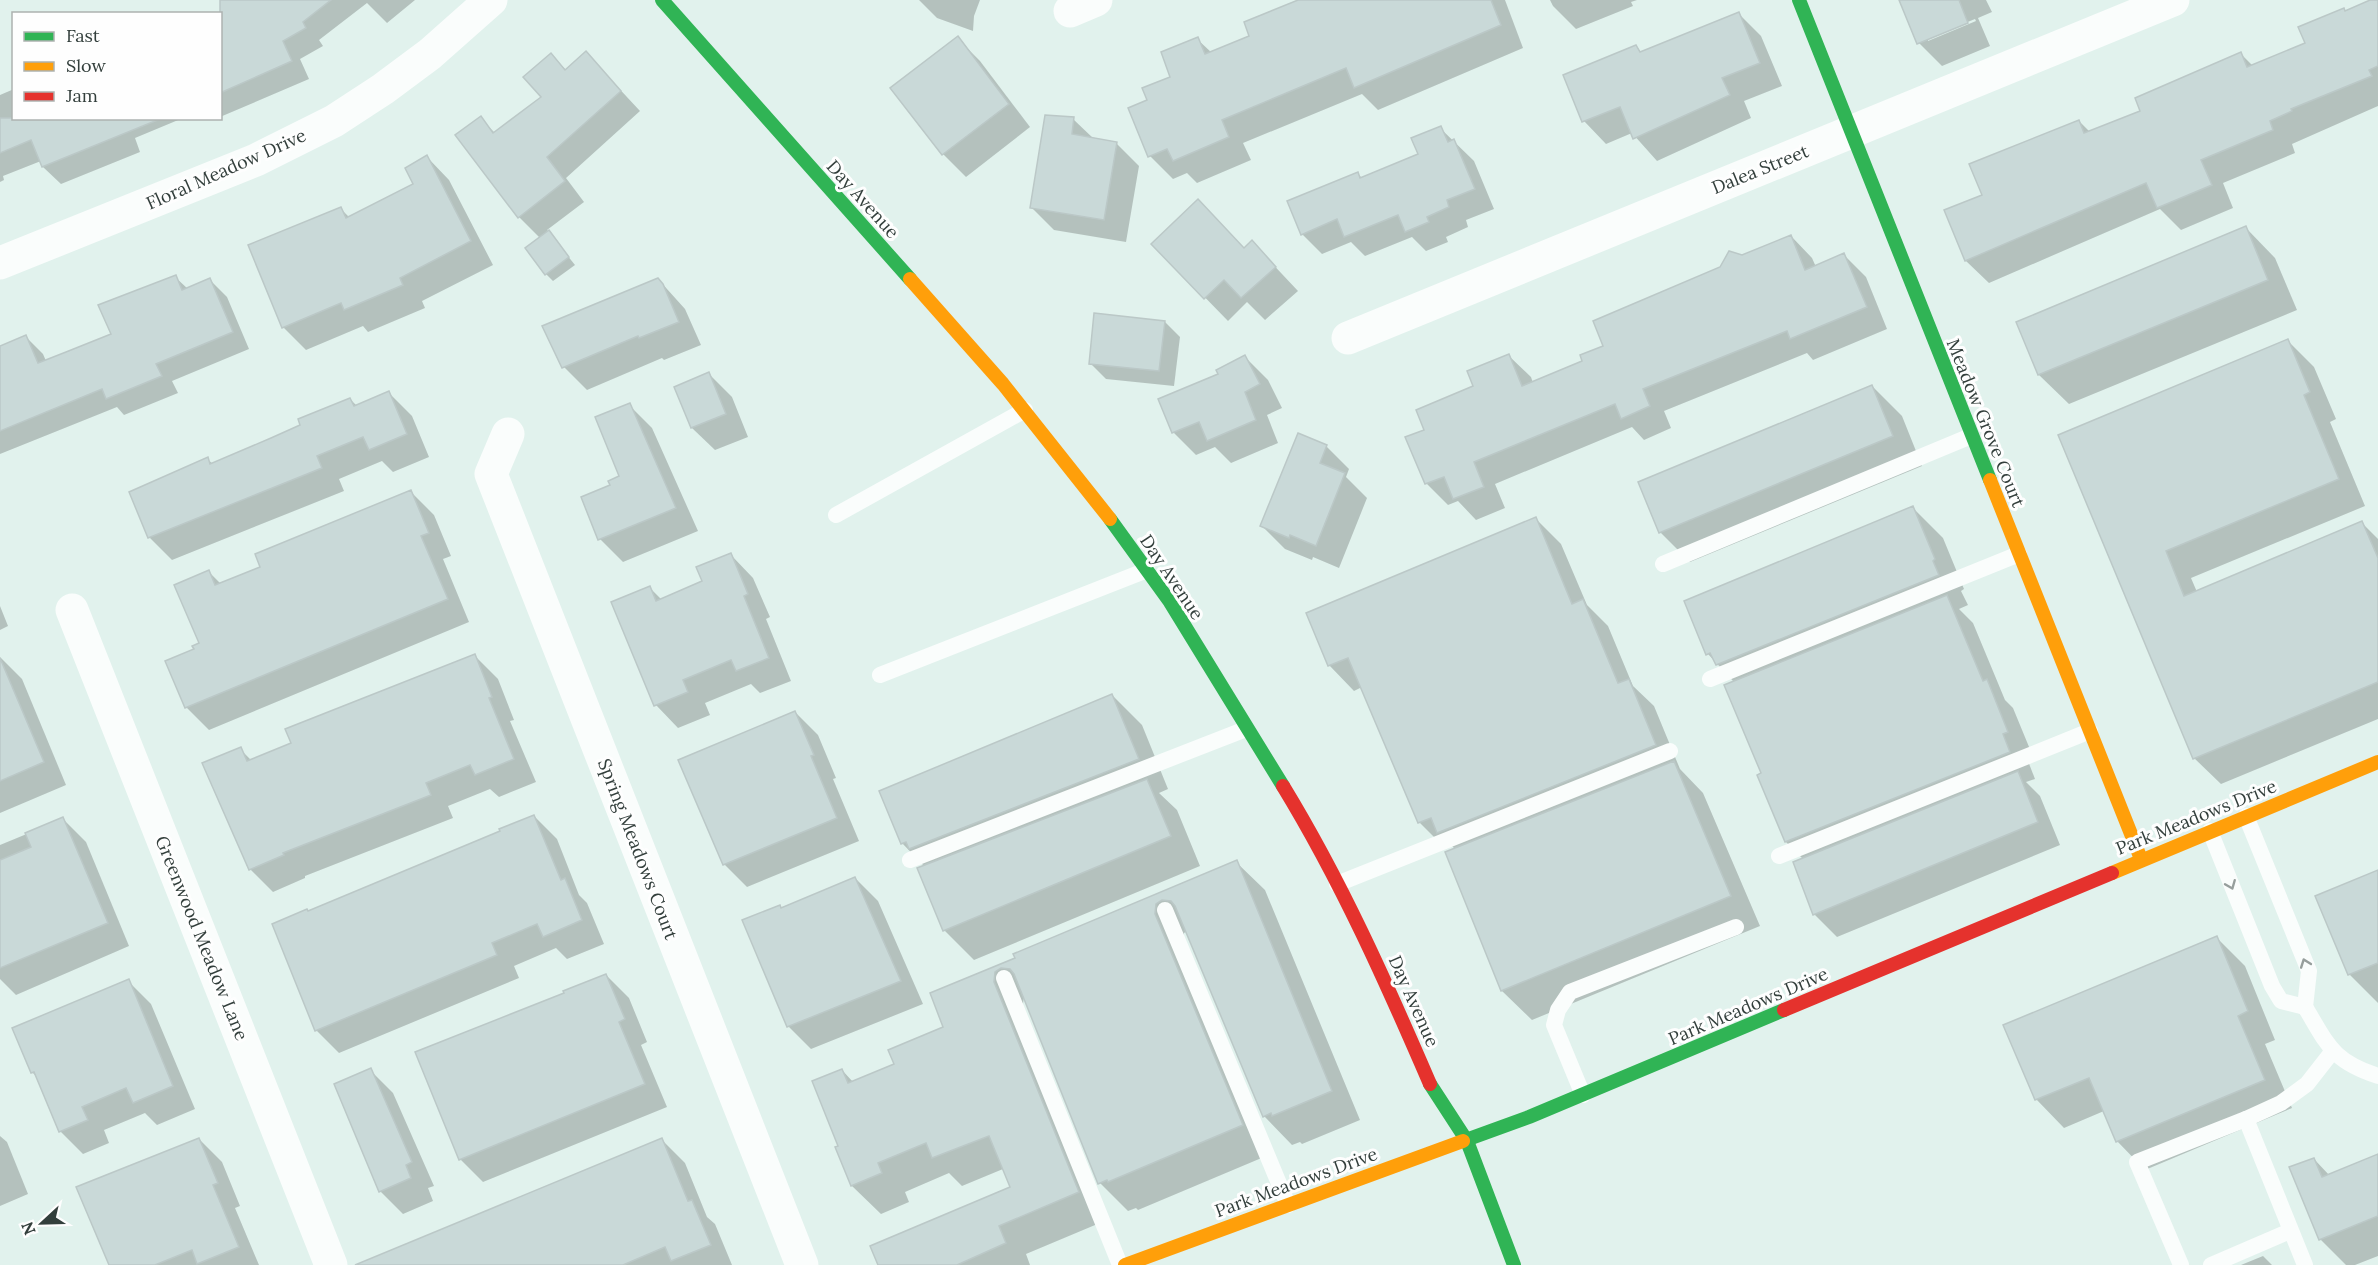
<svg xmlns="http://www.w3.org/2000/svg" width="2378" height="1265" viewBox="0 0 2378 1265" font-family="Lora,serif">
	<rect width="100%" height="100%" fill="#e1f2ed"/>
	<!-- shadow -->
	<g fill="#0003" fill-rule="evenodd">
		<polygon points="220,0 415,0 387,23 367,3 319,40 323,46 300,59 309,79 220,117"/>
		<polygon points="919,0 980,0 974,16 973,31 937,18"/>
		<polygon points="1300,0 1505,0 1523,48 1378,110 1362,94 1243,143 1251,160 1197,183 1187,173 1173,179 1150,156 1149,101 1172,77 1197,39 1212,53 1251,37"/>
		<polygon points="1550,0 1637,0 1631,2 1633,6 1576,29 1553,6"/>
		<path d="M1901 0H1986L1992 12 1978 18 1990 46 1942 66 1919 43ZM1975 19 1976 21 1928 41V38Z"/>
		<polygon points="2373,0 2378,0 2378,106 2292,144 2295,153 2223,183 2233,208 2181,230 2160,209 1989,283 1966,261 1946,211 1984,196 2079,121 2090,132 2142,111 2241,54 2253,66 2307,44 2300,28"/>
		<polygon points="1738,13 1761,36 1782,86 1744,101 1751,118 1657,161 1632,133 1606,144 1584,121 1636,46 1642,53"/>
		<polygon points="957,38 980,61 1030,127 966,177 943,154"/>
		<polygon points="586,53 640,111 566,178 584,202 547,230 575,265 553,281 546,274 540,238 519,217 480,118 495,133 543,97 551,55 567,71"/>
		<polygon points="14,89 14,118 183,118 135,138 140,152 61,184 43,167 41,161 3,176 4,180 0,182 0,95"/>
		<polygon points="1073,119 1094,139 1116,143 1139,166 1126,242 1054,230 1031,207"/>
		<polygon points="1440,128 1474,161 1494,209 1466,220 1468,227 1446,237 1448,242 1426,251 1412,237 1365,256 1351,242 1322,254 1302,234 1357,173 1363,179 1420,155"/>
		<polygon points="427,157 449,180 493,265 422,301 425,308 368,332 363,326 306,350 283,327 340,208 350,218 415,184"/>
		<polygon points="2246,228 2275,258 2297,310 2069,404 2039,375 2018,323"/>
		<polygon points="1791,236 1812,258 1816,267 1844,255 1866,277 1887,329 1813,360 1807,353 1664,411 1671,428 1644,440 1632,427 1495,484 1505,508 1476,520 1458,501 1448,505 1426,483 1426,431 1509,356 1531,377 1533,383 1584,362 1721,269 1742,257"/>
		<polygon points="1252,242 1298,291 1265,320 1247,302 1228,321 1153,244 1245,249"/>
		<polygon points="175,277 188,289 210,280 227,297 249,349 172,381 178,393 124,415 117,407 0,454 0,347 26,337 43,354 46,361 113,335"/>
		<polygon points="658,279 685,309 701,345 664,360 662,358 587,390 564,367 544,326"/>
		<polygon points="1165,322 1180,337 1174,386 1106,379 1090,363"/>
		<polygon points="2288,341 2314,367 2336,419 2330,422 2365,506 2191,578 2197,592 2362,523 2378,539 2378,719 2221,784 2194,758 2060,436"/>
		<polygon points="1245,357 1268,380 1282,408 1267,415 1278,443 1231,463 1215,447 1196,455 1173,432 1220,375"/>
		<polygon points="709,374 732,397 748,437 715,450 692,428"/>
		<polygon points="1872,386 1902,416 1922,466 1690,562 1660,532"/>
		<polygon points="389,393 412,416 429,457 393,472 382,461 339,479 344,491 172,560 149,537 207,459 213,464 302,426 350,399 357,406"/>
		<polygon points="629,405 652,428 698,531 623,562 600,539 612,486 621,477"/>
		<polygon points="1326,446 1349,469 1346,477 1367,498 1339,568 1313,557 1312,560 1285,549 1262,526"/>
		<polygon points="411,492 434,515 451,556 443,559 469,622 209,730 186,707 196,650 201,644 209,572 221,584 262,567"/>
		<polygon points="1913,508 1943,538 1964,589 1961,591 1968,605 1959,609 1973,623 2005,700 2013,708 2034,759 2028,761 2035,779 2026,782 2040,796 2060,845 1837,937 1814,914 1795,866 1794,863 1803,859 1786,842 1734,682 1708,654"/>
		<polygon points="1536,519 1561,544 1587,605 1608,626 1633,686 1654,706 1680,769 1703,793 1760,926 1532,1020 1502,991 1447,853 1456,850 1451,845 1445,848 1419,822 1362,687 1354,691 1329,665"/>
		<polygon points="731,555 753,578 770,617 766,619 791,681 760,693 751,684 705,703 710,715 678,728 656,705 649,587 662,600 704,582"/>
		<polygon points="0,606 8,626 0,630"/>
		<polygon points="475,656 498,679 514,720 510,721 536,782 499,797 490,789 448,806 453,818 305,876 305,878 273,892 250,869 240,749 252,761 293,744"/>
		<polygon points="0,657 22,679 66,785 0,813"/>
		<polygon points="1112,695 1142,725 1168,789 1159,793 1177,810 1200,866 974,960 944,930 925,867 902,843"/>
		<polygon points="795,712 818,735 836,778 833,779 859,841 747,887 724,864"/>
		<polygon points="534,816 557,839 579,895 587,903 604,944 567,959 556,948 514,966 519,978 339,1053 316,1030 309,913 502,832"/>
		<polygon points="63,819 86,842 129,946 16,995 0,979 0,845"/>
		<polygon points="1236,862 1265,890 1360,1120 1302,1144 1300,1142 1292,1145 1264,1116 1187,931 1184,933 1183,944 1271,1154 1138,1210 1136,1208 1128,1211 1100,1183 1024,996 1022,1012 1107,1220 1026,1254 1030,1265 880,1265 1012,1188 1003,1169 962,1186 949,1173 905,1192 909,1202 881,1214 852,1186 837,1148 840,1146 842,1070 853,1082 896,1064 945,1027 931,994 1016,959"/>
		<polygon points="2378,871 2378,1003 2349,974"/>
		<polygon points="855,878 878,901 923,1004 811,1049 788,1026 780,906 782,909"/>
		<polygon points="2216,937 2245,966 2275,1040 2265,1044 2292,1108 2145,1170 2117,1141 2104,1111 2064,1128 2036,1099"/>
		<polygon points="606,975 629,998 647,1042 641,1045 667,1107 483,1182 460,1159 566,994"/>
		<polygon points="128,981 151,1004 195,1109 157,1125 145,1113 104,1130 109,1143 83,1154 60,1131 38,1078 32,1072"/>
		<polygon points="370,1070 393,1093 434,1186 428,1188 433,1201 403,1214 380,1191"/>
		<polygon points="0,1136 7,1142 28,1194 0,1206"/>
		<polygon points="199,1139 222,1162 240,1206 235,1208 259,1265 110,1265"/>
		<polygon points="662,1140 685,1163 707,1217 715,1224 732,1265 407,1265"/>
		<polygon points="2378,1156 2378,1256 2355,1265 2346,1265 2320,1239 2314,1159 2330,1176"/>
		<polygon points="2263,1256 2272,1265 2241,1265"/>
	</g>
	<!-- building -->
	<g fill="#c9d9d8" stroke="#bbc8c7" stroke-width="1.5">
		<polygon points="220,0 331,0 303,22 306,28 283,41 292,61 220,93"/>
		<polygon points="1298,0 1491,0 1501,25 1354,88 1346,68 1222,120 1229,137 1173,161 1167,149 1148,157 1128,108 1147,100 1142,88 1170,77 1161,52 1198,37 1205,54 1249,36 1244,22"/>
		<polygon points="1899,0 1959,0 1968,23 1917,44"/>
		<polygon points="2370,0 2378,0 2378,66 2369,70 2372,76 2291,109 2292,111 2270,121 2273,130 2201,160 2212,185 2157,208 2146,183 1965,261 1944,210 1982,195 1969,164 2079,120 2084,133 2140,111 2135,98 2241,52 2247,67 2305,43 2298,27 2344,8 2345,11"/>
		<polygon points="1739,12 1760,63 1722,78 1730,95 1633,139 1620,107 1582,122 1563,75 1636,45 1640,52"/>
		<polygon points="958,36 1009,104 942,155 890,88"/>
		<polygon points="586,51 621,91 547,157 565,181 518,218 455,135 481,116 493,133 541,97 523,77 551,53 565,70"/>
		<polygon points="1045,115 1074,117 1072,134 1117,142 1104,220 1030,208"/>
		<polygon points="0,118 160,118 160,119 42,167 31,140 0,153"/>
		<polygon points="1441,126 1448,142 1454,139 1475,189 1447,200 1449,207 1427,217 1429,222 1405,232 1398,215 1344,237 1337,219 1301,235 1287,201 1358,172 1360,178 1418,154 1411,138"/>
		<polygon points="427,155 471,241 400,278 403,285 344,310 341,303 282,328 248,245 341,207 346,218 413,184 405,168"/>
		<polygon points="1198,199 1244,248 1252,240 1276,267 1241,298 1224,280 1204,299 1151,244"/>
		<polygon points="2246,226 2268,280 2038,375 2016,322"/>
		<polygon points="549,230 569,257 545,275 525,248"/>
		<polygon points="1791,235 1805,270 1844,253 1867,307 1790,339 1787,331 1643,389 1650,406 1621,419 1615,404 1474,462 1484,487 1453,499 1444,477 1425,484 1405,437 1424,430 1416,410 1473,386 1467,371 1509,354 1522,386 1582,361 1580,355 1603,346 1593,321 1720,267 1729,251 1742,255"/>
		<polygon points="176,275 182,290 210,278 233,332 156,364 162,376 106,399 102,389 0,431 0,346 26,335 38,363 66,352 111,334 98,305"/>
		<polygon points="658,278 663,284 679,322 639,338 638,336 562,368 542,326"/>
		<polygon points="1094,313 1165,321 1159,371 1089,364"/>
		<polygon points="2288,339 2310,392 2304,395 2339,479 2166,551 2184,596 2362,521 2378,558 2378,682 2193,759 2058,435"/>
		<polygon points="1245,355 1260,384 1245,392 1256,420 1207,441 1199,422 1172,433 1158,399 1218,374 1216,370"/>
		<polygon points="709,372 726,414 691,428 674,387"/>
		<polygon points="1872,385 1893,436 1659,533 1638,482"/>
		<polygon points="389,391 407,434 369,450 363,437 317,456 322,468 148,538 129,492 208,457 210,464 271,438 300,425 298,419 350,398 354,406"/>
		<polygon points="630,403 676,508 598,540 581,497 610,485 608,481 619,476 595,417"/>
		<polygon points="1298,433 1327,445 1320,463 1345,473 1316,546 1290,535 1289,538 1260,526"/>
		<polygon points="411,490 429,533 421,536 448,599 185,708 165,661 194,649 192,646 199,643 174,585 209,570 215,585 260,567 255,554"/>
		<polygon points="1913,506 1935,559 1933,561 1939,575 1716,665 1710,653 1706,655 1684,601"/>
		<polygon points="1536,517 1572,604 1583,599 1618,683 1629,679 1656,745 1437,833 1431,818 1418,823 1348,658 1328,666 1306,613"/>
		<polygon points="731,553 748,594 744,596 769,658 736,671 731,660 683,680 688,692 654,706 611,602 650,586 656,601 702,581 696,567"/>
		<polygon points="1947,595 1983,681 1987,679 2008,732 2003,734 2010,752 1785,842 1757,775 1761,773 1724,685"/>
		<polygon points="475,654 492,697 489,698 514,759 475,775 470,765 426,783 431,795 283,853 284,855 249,870 202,763 241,747 247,761 291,743 285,729"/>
		<polygon points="0,658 44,762 0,781"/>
		<polygon points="1112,694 1139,759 909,849 906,842 901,844 879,791"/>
		<polygon points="795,711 814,755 811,756 837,818 723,865 678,760"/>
		<polygon points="1674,761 1731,896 1501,991 1445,852"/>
		<polygon points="2018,771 2038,822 1813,915 1793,862"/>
		<polygon points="1147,779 1171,836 943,931 917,868"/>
		<polygon points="534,815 561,880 565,878 582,920 543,937 537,924 492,943 497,955 315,1031 272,924 307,909 308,911 500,831 499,829"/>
		<polygon points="63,817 108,923 0,968 0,860 31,847 25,833"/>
		<polygon points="1237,860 1332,1091 1272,1116 1271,1113 1263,1117 1175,906 1171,901 1162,900 1156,904 1155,914 1243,1125 1108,1182 1107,1180 1098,1184 1014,974 1010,969 1001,968 995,972 994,982 1079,1192 999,1226 1006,1243 957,1265 878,1265 870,1246 1010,1187 989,1136 932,1158 926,1143 878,1163 882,1173 851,1186 835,1147 838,1146 812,1081 842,1069 848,1083 894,1064 888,1050 943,1027 930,993 1015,958 1013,954"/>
		<polygon points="2378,870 2378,963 2348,975 2315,896"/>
		<polygon points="855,877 901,981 787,1027 742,920 780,905 781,908"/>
		<polygon points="2217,936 2248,1011 2238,1016 2265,1080 2116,1142 2089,1078 2035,1100 2003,1025"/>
		<polygon points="606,974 625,1019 619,1022 645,1084 459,1160 415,1052 564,993 563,991"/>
		<polygon points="129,979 173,1086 133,1103 126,1088 82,1107 88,1120 59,1132 34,1072 31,1073 12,1028"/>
		<polygon points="371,1068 412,1162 406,1165 411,1178 379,1192 334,1084"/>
		<polygon points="199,1138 218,1183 213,1185 239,1247 197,1264 192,1250 155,1265 109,1265 76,1187"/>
		<polygon points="662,1138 688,1201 692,1200 711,1245 671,1261 665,1247 623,1265 355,1265"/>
		<polygon points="2378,1154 2378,1216 2319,1240 2289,1167 2314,1158 2322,1177"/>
	</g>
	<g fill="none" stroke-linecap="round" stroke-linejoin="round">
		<!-- lane -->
		<g stroke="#fafdfc" stroke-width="16">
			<polyline points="836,515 1025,410"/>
			<polyline points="1663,564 1971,436"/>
			<polyline points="880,675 1147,570"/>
			<polyline points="1710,679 2019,554"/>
			<polyline points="2210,831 2272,986 2281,1001 2305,1007 2309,971 2246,816"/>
			<polyline points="1779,856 2090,731"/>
			<polyline points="910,860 1246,729"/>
			<polyline points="1337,884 1670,751"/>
			<polyline points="1165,910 1288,1205"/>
			<polyline points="1004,978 1120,1265"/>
			<path d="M2305 1007C2328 1045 2332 1061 2378 1076"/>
			<polyline points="1583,1095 1554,1025 1558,1010 1570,992 1736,927"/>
			<polyline points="2181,1265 2137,1162 2246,1119"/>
			<polyline points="2211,1265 2290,1231"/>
			<polyline points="2305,1265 2246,1119 2281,1103 2307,1084 2332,1052"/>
		</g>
		<!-- street -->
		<g stroke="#fafdfc" stroke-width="33">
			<polyline points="1070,11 1096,0"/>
			<polyline points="0,263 256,160 334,121 383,89 430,54 491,0"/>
			<polyline points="1348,338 2173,0"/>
			<polyline points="508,434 491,474 802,1265"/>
			<polyline points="72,610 331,1265"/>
		</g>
		<!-- fast -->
		<g stroke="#30b455" stroke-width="14">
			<polyline points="662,0 910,279"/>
			<polyline points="1799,0 1990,480"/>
			<polyline points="1110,519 1170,602 1283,786"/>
			<polyline points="1430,1084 1467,1141 1514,1265"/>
			<polyline points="1463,1141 1529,1117 1784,1010"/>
		</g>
		<!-- slow -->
		<g stroke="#ff9f0a" stroke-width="14">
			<polyline points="910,279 1003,384 1110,519"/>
			<polyline points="1990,480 2141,859"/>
			<polyline points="2112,873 2378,762"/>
			<polyline points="1125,1265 1463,1141"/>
		</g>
		<!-- jam -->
		<g stroke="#e5322d" stroke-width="14">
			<path d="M1283 786C1341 881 1386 982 1430 1084"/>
			<polyline points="1784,1010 2112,873"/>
		</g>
	</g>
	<!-- one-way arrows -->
	<defs><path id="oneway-chevron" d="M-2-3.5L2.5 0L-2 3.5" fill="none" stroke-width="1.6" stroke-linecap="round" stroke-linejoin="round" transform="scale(1.5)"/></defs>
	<g stroke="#969e9c">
		<use href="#oneway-chevron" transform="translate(2231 885) rotate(68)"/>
		<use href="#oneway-chevron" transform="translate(2305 963) rotate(-110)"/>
	</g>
	<g text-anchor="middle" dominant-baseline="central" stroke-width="6" stroke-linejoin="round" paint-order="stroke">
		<!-- street labels -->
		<g font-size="18" fill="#333f3c" stroke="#fefefe">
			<text transform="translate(226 169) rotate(-24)">Floral Meadow Drive</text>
			<text transform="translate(1760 169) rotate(-22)">Dalea Street</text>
			<text transform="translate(863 199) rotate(48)">Day Avenue</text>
			<text transform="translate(1986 423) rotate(68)">Meadow Grove Court</text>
			<text transform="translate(1172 577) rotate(56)">Day Avenue</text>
			<text transform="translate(2196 817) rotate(-22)">Park Meadows Drive</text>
			<text transform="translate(638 849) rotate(69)">Spring Meadows Court</text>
			<text transform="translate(202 938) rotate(68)">Greenwood Meadow Lane</text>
			<text transform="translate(1414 1001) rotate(66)">Day Avenue</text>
			<text transform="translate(1748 1006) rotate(-23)">Park Meadows Drive</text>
			<text transform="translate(1296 1182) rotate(-20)">Park Meadows Drive</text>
		</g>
	</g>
	<!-- legend -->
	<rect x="12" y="12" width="210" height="108" fill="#fefefe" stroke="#adb2b0" stroke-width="1.5"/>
	<rect x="24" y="32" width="30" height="9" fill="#30b455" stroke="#adb2b0" stroke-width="1.5"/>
	<text x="66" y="42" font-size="18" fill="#333f3c">Fast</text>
	<rect x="24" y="62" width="30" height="9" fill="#ff9f0a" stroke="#adb2b0" stroke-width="1.5"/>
	<text x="66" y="72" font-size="18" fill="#333f3c">Slow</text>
	<rect x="24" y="92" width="30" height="9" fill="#e5322d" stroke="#adb2b0" stroke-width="1.5"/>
	<text x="66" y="102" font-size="18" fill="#333f3c">Jam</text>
	<!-- north arrow -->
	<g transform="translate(42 1223) rotate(248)" stroke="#fefefe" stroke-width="4.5" paint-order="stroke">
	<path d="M0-4.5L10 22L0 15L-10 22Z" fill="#333f3c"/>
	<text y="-9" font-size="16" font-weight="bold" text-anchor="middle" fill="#333f3c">N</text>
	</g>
</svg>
